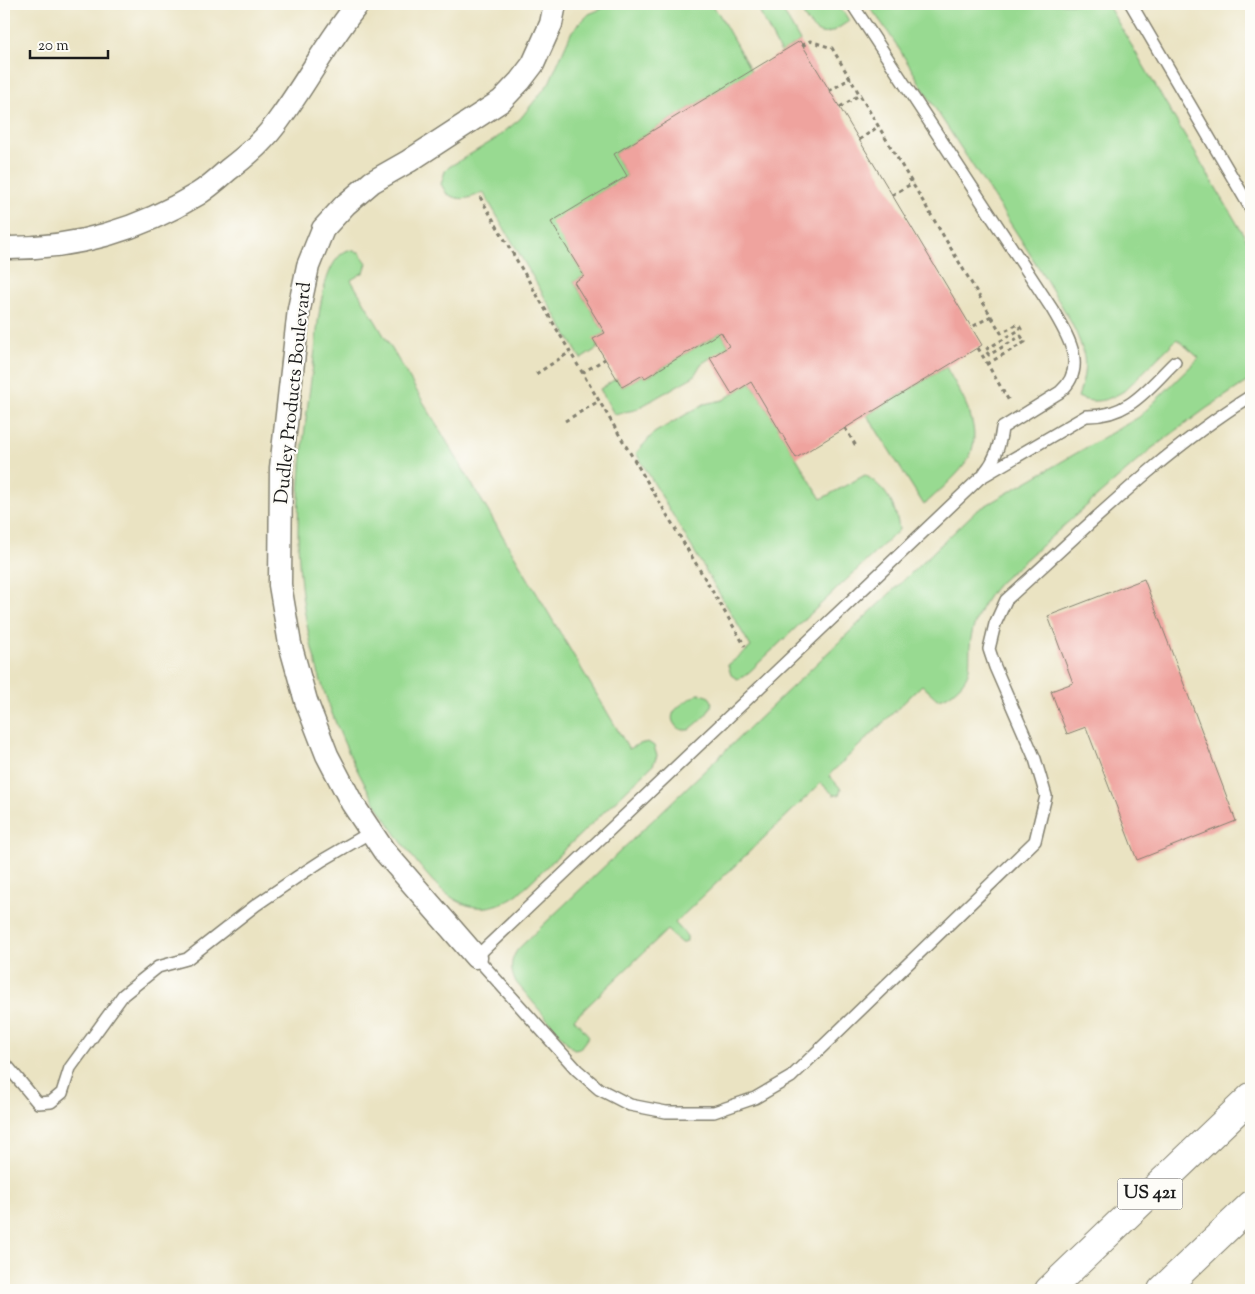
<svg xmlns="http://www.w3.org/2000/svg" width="1255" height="1294" viewBox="0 0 1255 1294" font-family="'Sorts Mill Goudy',serif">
	<rect width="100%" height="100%" fill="#fdfcf7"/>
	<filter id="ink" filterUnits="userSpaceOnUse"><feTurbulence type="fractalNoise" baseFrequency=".02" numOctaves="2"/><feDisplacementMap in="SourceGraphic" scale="10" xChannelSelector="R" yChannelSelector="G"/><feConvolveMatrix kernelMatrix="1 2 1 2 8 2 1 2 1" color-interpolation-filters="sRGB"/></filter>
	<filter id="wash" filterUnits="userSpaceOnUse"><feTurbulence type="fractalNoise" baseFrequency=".0096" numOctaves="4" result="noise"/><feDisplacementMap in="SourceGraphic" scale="20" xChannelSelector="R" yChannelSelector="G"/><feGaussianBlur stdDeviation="1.12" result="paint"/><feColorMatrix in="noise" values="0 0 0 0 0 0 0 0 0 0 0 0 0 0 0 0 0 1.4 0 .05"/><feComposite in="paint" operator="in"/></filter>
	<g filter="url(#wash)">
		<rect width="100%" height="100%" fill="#eae3c2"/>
		<!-- green -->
		<g fill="#98da91" stroke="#5a7b56">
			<path d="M613 4H710L719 14 751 71 614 154 627 176 552 222 584 276 574 282 605 333 594 339 598 348 581 359 483 192C470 199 459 202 446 193L441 184 445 171 449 167 494 140 520 119 549 83 572 31 589 14Z"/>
			<polygon points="758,4 779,4 800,41 781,53 761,15"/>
			<path d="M797 4H834L845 14 849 21C843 25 837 29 831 32 814 40 804 15 797 4Z"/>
			<path d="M867 4H1107L1251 247V379L1207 408 1151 449 999 583C985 599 975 617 971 638 967 662 976 673 954 691 948 696 944 698 937 699L922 685 829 775 841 789 839 795H834L821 783 675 923 687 936V941L681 943 667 930 574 1019 589 1036 580 1048 574 1049 569 1045 515 981C510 969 510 960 518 949L976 511 1139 417 1199 358 1177 339 1124 391C1109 400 1094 405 1078 397 1083 382 1087 368 1083 352 1076 326 1059 302 1045 278 1013 226 979 176 946 125 919 85 898 41 867 4Z"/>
			<path d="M348 250 359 252 367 263 364 272 351 280 629 749 639 744 648 742 654 746 657 756 653 765 519 893C480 922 450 903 423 870 345 775 298 655 298 531 298 471 307 410 315 350 318 325 321 261 348 250Z"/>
			<polygon points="721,332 729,346 701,364 694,376 635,410 614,414 600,389 617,378 622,387 643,375 645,378"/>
			<path d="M946 367C961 395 988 432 965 464 954 479 938 492 924 505L867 415Z"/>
			<path d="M751 382 821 499 865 475C887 489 896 505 899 530L745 676 737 679 731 675 728 665 751 647 636 453 654 433 704 404 723 400Z"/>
			<path d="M698 694C702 694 707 695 710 698 718 708 696 724 689 730 683 730 678 730 675 725 664 711 689 700 698 694Z"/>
		</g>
		<g id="blocks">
			<!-- building -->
			<g fill="#efa39e">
				<polygon points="800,41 982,345 796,458 751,382 732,394 710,358 729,346 721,332 645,378 643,375 622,387 593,339 605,333 574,282 584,276 551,222 627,176 614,154"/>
				<polygon points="1144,579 1236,821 1137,860 1086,727 1067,734 1051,691 1073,683 1048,616"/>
			</g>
		</g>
	</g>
	<g filter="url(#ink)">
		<use href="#blocks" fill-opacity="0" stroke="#83806f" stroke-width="1"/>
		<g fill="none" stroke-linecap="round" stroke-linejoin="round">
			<!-- service casing -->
			<g stroke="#83806f" stroke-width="14">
				<g id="service">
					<path d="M852 4 1052 309C1067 335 1089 367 1060 392L1002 428C1000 445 996 459 985 472"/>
					<polyline points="1131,4 1251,209"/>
					<path d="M1175 362C1147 389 1129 417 1086 416L980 478 476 957 577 1070 599 1089 630 1105 666 1112H714L755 1098 791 1077 1035 841 1046 796 1035 759 995 667 989 649 995 624 1006 600C1085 529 1161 452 1251 396"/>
					<polyline points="4,1062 38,1103 51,1102 62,1093 70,1068 123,995 158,967 187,959 256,905 297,877 323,860 371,832"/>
				</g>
			</g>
			<!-- minor casing -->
			<g stroke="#83806f" stroke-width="25">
				<g id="minor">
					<path d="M4 248C73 249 139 230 198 194 209 187 219 178 228 170 249 154 266 139 281 117 308 80 329 39 358 4"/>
					<polyline points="476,957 384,851 352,803 327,755 306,701 290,644 280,585 281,468 299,309 308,266 323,229 345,205 372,182 409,161 501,101 520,81 533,64 551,24 555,4"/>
				</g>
			</g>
			<!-- motorway casing -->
			<g stroke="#83806f" stroke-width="30">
				<g id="motorway">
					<polyline points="1049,1290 1251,1097"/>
					<polyline points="1162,1290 1251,1205"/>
				</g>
			</g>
			<!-- path -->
			<g stroke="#83806f" stroke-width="3" stroke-dasharray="4 4" stroke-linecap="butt">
				<polyline points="802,46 810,41 832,48 991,316 972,327"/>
				<polyline points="829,91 851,78"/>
				<polyline points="840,107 861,94"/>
				<polyline points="859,140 879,126"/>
				<polyline points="892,195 913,183"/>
				<polyline points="480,197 570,352 745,646"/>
				<polyline points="978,348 1009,401"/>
				<polyline points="987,364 1025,342 1021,336 989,355 985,350 1021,329 1018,324 1001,333 991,316"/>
				<polyline points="582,373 605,359"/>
				<polyline points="536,374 570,352"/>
				<polyline points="565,421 599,401"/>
				<polyline points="845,428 856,446"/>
			</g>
			<!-- service -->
			<use href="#service" stroke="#fff" stroke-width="11"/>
			<!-- minor -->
			<use href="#minor" stroke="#fff" stroke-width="22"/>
			<!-- motorway -->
			<use href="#motorway" stroke="#fff" stroke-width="28"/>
		</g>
	</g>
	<g text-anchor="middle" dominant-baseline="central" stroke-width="4.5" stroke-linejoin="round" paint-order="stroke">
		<!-- shield labels -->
		<rect fill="#fdfcf7" stroke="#605f5e" stroke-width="1" x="1117.5" y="1178.5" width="65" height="31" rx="4"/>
		<g font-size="18" font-weight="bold" fill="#1c1c1c">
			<text x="1150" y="1194">US 421</text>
		</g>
		<!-- street labels -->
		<g font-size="19" fill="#1c1c1c" stroke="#fdfcf7">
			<text transform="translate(294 393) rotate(-84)">Dudley Products Boulevard</text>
		</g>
	</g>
	<!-- margin -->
	<rect width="1255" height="1294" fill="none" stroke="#fdfcf7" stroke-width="20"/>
	<!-- scale -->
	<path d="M30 50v8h78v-8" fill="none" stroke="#1c1c1c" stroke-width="2.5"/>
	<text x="38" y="50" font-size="15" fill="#1c1c1c" stroke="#fdfcf7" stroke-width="4" paint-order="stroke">20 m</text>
</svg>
